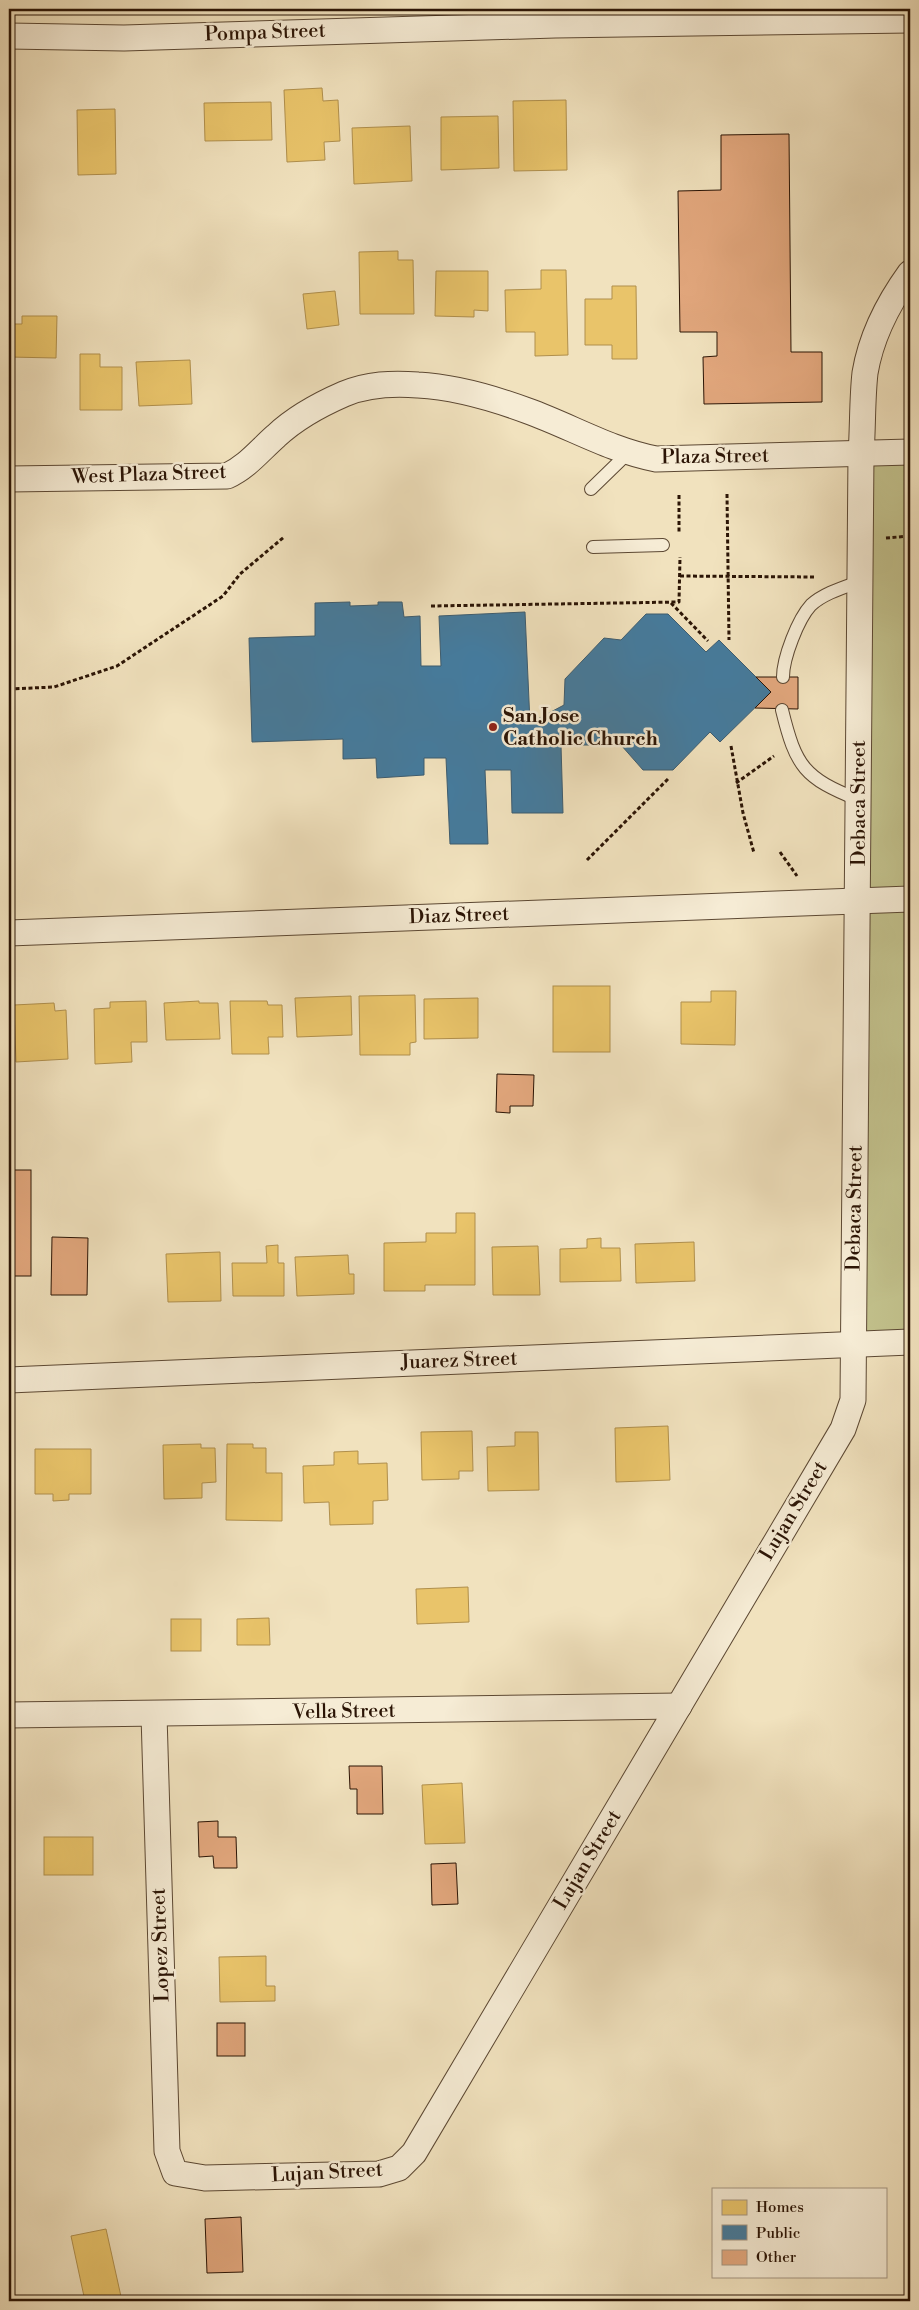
<svg xmlns="http://www.w3.org/2000/svg" width="919" height="2310" viewBox="0 0 919 2310" font-family="'Libre Bodoni',serif">
	<rect width="100%" height="100%" fill="#f1e2be"/>
	<filter id="stains"><feTurbulence type="fractalNoise" baseFrequency=".004" numOctaves="4"/><feColorMatrix values="0 0 0 0 .2 0 0 0 0 .09 0 0 0 0 .02 0 0 0 .5 -.17"/></filter>
	<radialGradient id="worn" r=".72"><stop offset=".6" stop-color="#630" stop-opacity="0"/><stop offset="1" stop-color="#630" stop-opacity=".3"/></radialGradient>
	<!-- green -->
	<polygon fill="#c2c18c" stroke="#766a48" points="910,452 910,1342 854,1345 861,454"/>
	<!-- homes -->
	<g fill="#e9c46a" stroke="#b08f4c">
		<polygon points="322,88 323,101 338,100 340,141 324,142 325,160 287,162 284,90"/>
		<polygon points="566,100 567,170 514,171 513,101"/>
		<polygon points="271,102 272,140 205,141 204,103"/>
		<polygon points="115,109 116,174 78,175 77,110"/>
		<polygon points="498,116 499,168 441,170 441,117"/>
		<polygon points="410,126 412,181 354,184 352,128"/>
		<polygon points="398,251 398,260 413,260 414,314 360,314 359,252"/>
		<polygon points="541,270 566,270 568,355 535,356 535,332 506,332 505,290 541,289"/>
		<polygon points="436,271 488,271 488,311 474,310 474,317 435,316"/>
		<polygon points="612,286 636,286 637,359 612,359 612,345 585,345 585,299 612,299"/>
		<polygon points="335,291 339,325 307,329 303,294"/>
		<polygon points="22,316 57,316 56,358 9,357 9,324 22,324"/>
		<polygon points="80,354 100,354 100,367 122,367 122,410 80,410"/>
		<polygon points="190,360 192,404 139,406 136,362"/>
		<rect x="553" y="986" width="57" height="66"/>
		<polygon points="711,991 736,991 735,1045 681,1044 681,1002 711,1002"/>
		<polygon points="415,995 416,1042 410,1043 410,1055 360,1055 359,996"/>
		<polygon points="351,996 352,1035 297,1037 295,998"/>
		<polygon points="478,998 478,1038 424,1039 424,999"/>
		<polygon points="146,1001 147,1042 131,1042 132,1062 95,1064 94,1009 110,1008 110,1002"/>
		<polygon points="199,1001 199,1003 218,1003 220,1039 166,1040 164,1003"/>
		<polygon points="230,1001 267,1001 268,1005 282,1005 283,1037 268,1037 269,1054 232,1054"/>
		<polygon points="54,1003 55,1011 66,1010 68,1059 16,1062 14,1005"/>
		<polygon points="456,1213 475,1213 475,1285 425,1285 425,1291 384,1291 384,1243 426,1242 426,1233 456,1233"/>
		<polygon points="601,1238 601,1248 620,1248 621,1281 560,1282 560,1249 587,1248 587,1239"/>
		<polygon points="694,1242 695,1281 636,1283 635,1244"/>
		<polygon points="278,1245 278,1263 284,1263 284,1296 233,1296 232,1263 267,1263 266,1246"/>
		<polygon points="538,1246 540,1295 493,1295 492,1247"/>
		<polygon points="220,1252 221,1301 168,1302 166,1254"/>
		<polygon points="348,1255 349,1274 354,1274 354,1294 297,1296 295,1257"/>
		<polygon points="668,1426 670,1480 616,1482 615,1428"/>
		<polygon points="472,1431 473,1471 459,1471 459,1479 422,1480 421,1432"/>
		<polygon points="515,1432 538,1432 539,1490 488,1491 487,1447 515,1446"/>
		<polygon points="201,1444 201,1448 215,1448 216,1482 202,1483 202,1498 164,1499 163,1445"/>
		<polygon points="227,1444 253,1444 253,1448 266,1448 266,1473 282,1473 282,1521 226,1520"/>
		<polygon points="35,1449 91,1449 91,1494 69,1494 69,1500 53,1501 53,1494 35,1494"/>
		<polygon points="358,1451 358,1464 387,1463 388,1500 373,1501 373,1524 330,1525 329,1502 304,1503 303,1466 334,1465 334,1452"/>
		<polygon points="468,1587 469,1622 417,1624 416,1589"/>
		<polygon points="269,1618 270,1645 237,1645 237,1619"/>
		<rect x="171" y="1619" width="30" height="32"/>
		<polygon points="462,1783 465,1843 425,1844 422,1785"/>
		<rect x="44" y="1837" width="49" height="38"/>
		<polygon points="266,1956 266,1986 275,1986 275,2001 220,2002 219,1957"/>
		<polygon points="106,2229 122,2301 85,2301 71,2236"/>
	</g>
	<!-- public -->
	<polygon fill="#457b9d" stroke="#3d5c6f" points="350,602 350,606 378,605 378,602 402,602 404,617 420,616 421,666 441,666 439,616 525,612 530,723 564,705 565,679 604,638 621,640 646,614 668,614 706,652 719,640 771,692 720,742 710,732 673,770 643,770 621,745 561,745 563,813 512,813 511,770 485,770 488,844 450,844 446,758 424,758 424,775 377,778 376,758 343,759 343,739 252,742 249,638 315,636 315,603"/>
	<!-- building -->
	<g fill="#e2a77d" stroke="#2b1405">
		<polygon points="789,134 791,352 822,352 822,402 704,404 703,357 717,356 717,332 680,332 678,191 721,190 721,135"/>
		<polygon points="756,677 798,677 798,709 755,708 771,692"/>
		<polygon points="497,1074 534,1075 533,1106 510,1106 510,1113 496,1112"/>
		<rect x="9" y="1170" width="22" height="106"/>
		<polygon points="52,1237 88,1238 87,1295 51,1295"/>
		<polygon points="349,1766 382,1766 383,1814 357,1814 357,1789 350,1789"/>
		<polygon points="218,1821 218,1837 236,1837 237,1868 214,1868 213,1856 199,1857 198,1822"/>
		<polygon points="456,1863 458,1904 432,1905 431,1864"/>
		<rect x="217" y="2023" width="28" height="33"/>
		<polygon points="241,2217 243,2272 207,2273 205,2219"/>
	</g>
	<g fill="none" stroke-linecap="round" stroke-linejoin="round">
		<!-- service casing -->
		<g stroke="#5c4833" stroke-width="14">
			<g id="service">
				<polyline points="591,489 628,453"/>
				<polyline points="593,547 663,545"/>
				<path d="M783 677C783 658 798 619 811 605 824 593 845 587 861 581"/>
				<path d="M782 710C796 767 804 778 859 800"/>
			</g>
		</g>
		<!-- minor casing -->
		<g stroke="#5c4833" stroke-width="27">
			<g id="minor">
				<polyline points="9,36 124,38 555,25 910,20"/>
				<path d="M9 479 227 476C247 467 260 450 276 436 294 419 321 404 344 394 368 384 392 383 418 385 456 387 493 398 528 411 572 427 610 450 656 459L910 452"/>
				<polyline points="9,933 910,899"/>
				<polyline points="9,1380 910,1342"/>
				<polyline points="9,1715 679,1706"/>
				<path d="M154 1715 167 2151 175 2173 205 2178 379 2174 399 2168 414 2153 843 1429 853 1400 861 454C863 427 862 400 865 373 871 337 889 302 910 273"/>
			</g>
		</g>
		<!-- path -->
		<g stroke="#2b1405" stroke-width="3" stroke-dasharray="4 2.5" stroke-linecap="butt">
			<polyline points="727,494 729,640"/>
			<polyline points="679,495 679,533"/>
			<polyline points="886,538 910,536"/>
			<polyline points="680,576 814,577"/>
			<polyline points="671,603 708,641"/>
			<polyline points="431,606 679,602 680,557"/>
			<polyline points="9,689 54,687 117,666 223,596 240,574 284,537"/>
			<polyline points="731,746 743,813 754,853"/>
			<polyline points="736,783 774,756"/>
			<polyline points="780,852 797,876"/>
			<polyline points="587,860 668,779"/>
		</g>
		<!-- service -->
		<use href="#service" stroke="#f6ecd5" stroke-width="12"/>
		<!-- minor -->
		<use href="#minor" stroke="#f6ecd5" stroke-width="25"/>
	</g>
	<!-- markers -->
	<circle fill="#8f2418" stroke="#f6ecd5" stroke-width="2" cx="493" cy="727" r="5"/>
	<g text-anchor="middle" dominant-baseline="central" stroke-width="5" stroke-linejoin="round" paint-order="stroke">
		<!-- street labels -->
		<g font-size="20" fill="#2b1405" stroke="#f6ecd5">
			<text transform="translate(265 33) rotate(-2)">Pompa Street</text>
			<text transform="translate(715 457) rotate(-1)">Plaza Street</text>
			<text transform="translate(149 475) rotate(-2)">West Plaza Street</text>
			<text transform="translate(859 803) rotate(-90)">Debaca Street</text>
			<text transform="translate(459 916) rotate(-2)">Diaz Street</text>
			<text transform="translate(855 1208) rotate(-89)">Debaca Street</text>
			<text transform="translate(459 1361) rotate(-2)">Juarez Street</text>
			<text transform="translate(794 1511) rotate(-59)">Lujan Street</text>
			<text transform="translate(344 1712) rotate(-1)">Vella Street</text>
			<text transform="translate(588 1860) rotate(-59)">Lujan Street</text>
			<text transform="translate(161 1945) rotate(-92)">Lopez Street</text>
			<text transform="translate(327 2173) rotate(-3)">Lujan Street</text>
		</g>
		<!-- poi labels -->
		<g font-size="20" font-weight="bold" fill="#2b1405" stroke="#f6ecd5" text-anchor="start">
			<text x="503" y="716">San Jose<tspan x="503" dy="23">Catholic Church</tspan></text>
		</g>
	</g>
	<!-- margin -->
	<rect width="919" height="2310" fill="none" stroke="#f1e2be" stroke-width="30"/>
	<rect x="10" y="10" width="899" height="2290" fill="none" stroke="#2b1405" stroke-width="2.5"/>
	<rect x="15" y="15" width="889" height="2280" fill="none" stroke="#2b1405"/>
	<!-- legend -->
	<rect x="712" y="2188" width="175" height="90" fill="#f6ecd5" stroke="#a59682"/>
	<rect x="722" y="2200" width="25" height="15" fill="#e9c46a" stroke="#a59682"/>
	<text x="756" y="2212" font-size="15" fill="#2b1405">Homes</text>
	<rect x="722" y="2225" width="25" height="15" fill="#457b9d" stroke="#a59682"/>
	<text x="756" y="2238" font-size="15" fill="#2b1405">Public</text>
	<rect x="722" y="2250" width="25" height="15" fill="#e2a77d" stroke="#a59682"/>
	<text x="756" y="2262" font-size="15" fill="#2b1405">Other</text>
	<rect width="100%" height="100%" filter="url(#stains)"/>
	<rect width="100%" height="100%" fill="url(#worn)"/>
</svg>
